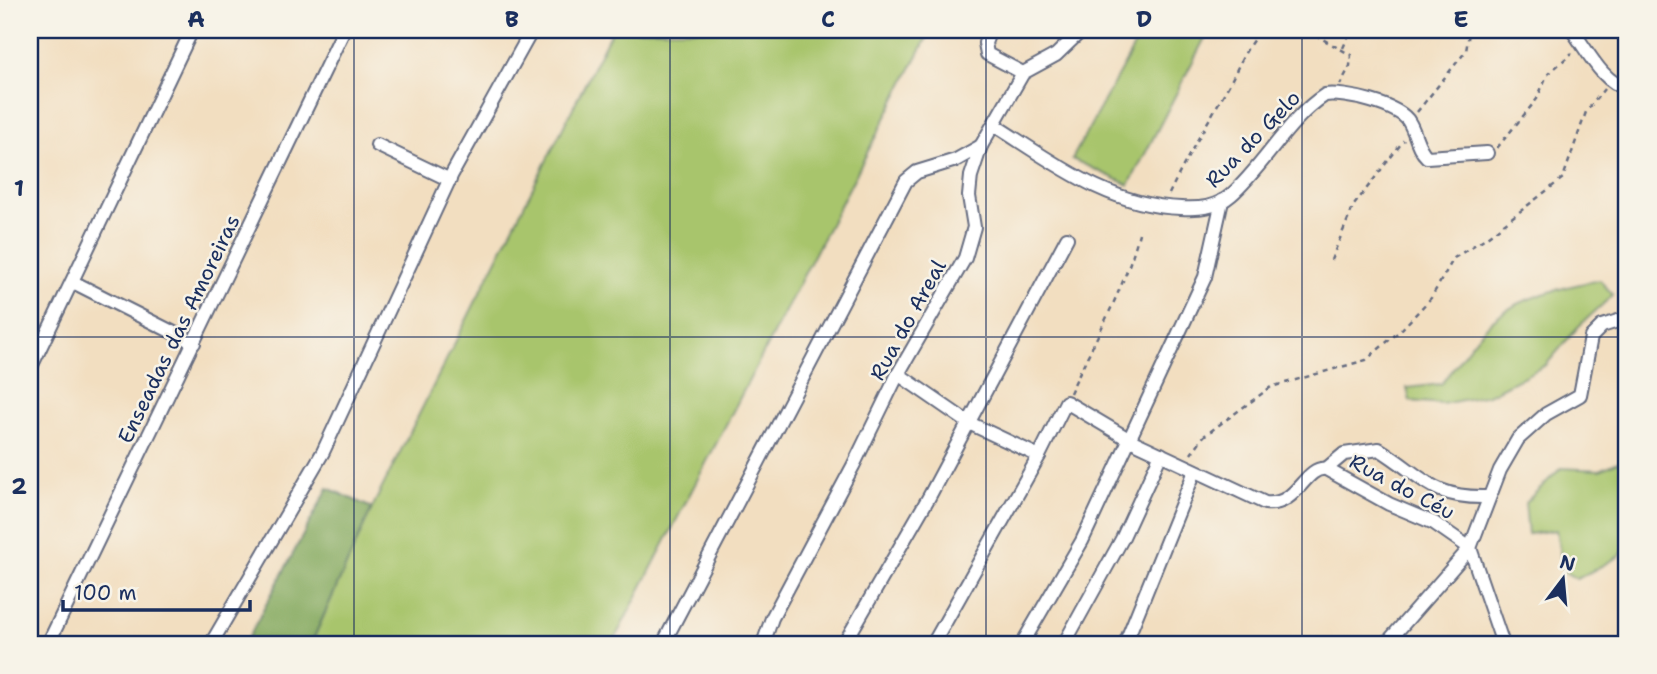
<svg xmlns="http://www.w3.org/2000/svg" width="1657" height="674" viewBox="0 0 1657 674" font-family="'Shantell Sans',sans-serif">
	<rect width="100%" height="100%" fill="#f7f3e8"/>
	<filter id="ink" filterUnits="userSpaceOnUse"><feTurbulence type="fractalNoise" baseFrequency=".0143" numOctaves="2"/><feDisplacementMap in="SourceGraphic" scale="14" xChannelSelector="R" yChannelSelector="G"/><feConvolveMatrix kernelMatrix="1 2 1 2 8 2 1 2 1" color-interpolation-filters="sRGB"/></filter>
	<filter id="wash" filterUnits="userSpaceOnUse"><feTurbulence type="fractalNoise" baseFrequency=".00686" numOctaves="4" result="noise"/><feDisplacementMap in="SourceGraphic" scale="28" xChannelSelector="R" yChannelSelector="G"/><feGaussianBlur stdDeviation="1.57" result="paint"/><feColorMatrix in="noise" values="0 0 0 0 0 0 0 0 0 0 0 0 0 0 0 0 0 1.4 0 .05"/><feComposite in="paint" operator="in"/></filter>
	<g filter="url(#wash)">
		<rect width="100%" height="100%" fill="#f2dec0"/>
		<!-- green -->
		<g fill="#a8c56c" stroke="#627a65" stroke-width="2">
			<polygon points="612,30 931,30 612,644 311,644 372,508"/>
			<polygon points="1143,30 1209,30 1129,185 1072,159"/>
			<path d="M1600 280 1613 295 1578 327 1546 365 1488 395 1442 404 1410 401 1407 388 1441 384C1457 364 1471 342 1489 324 1513 299 1567 286 1600 280Z"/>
			<polygon points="1627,458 1627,546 1620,556 1577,579 1563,571 1556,530 1528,534 1525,503 1561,468 1600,470"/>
		</g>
		<!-- forest -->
		<polygon fill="#86aa60" stroke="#506c5f" stroke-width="2" points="328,488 372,508 311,644 245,644"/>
	</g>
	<g filter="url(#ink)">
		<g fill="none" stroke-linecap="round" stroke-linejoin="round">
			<!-- street casing -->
			<g stroke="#666c80" stroke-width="16">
				<g id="street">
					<polyline points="990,30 985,43 987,54 1023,73"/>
					<path d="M1572 30C1586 48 1603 84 1627 88"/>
					<path d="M994 125C1053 162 1108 206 1181 208 1199 209 1216 208 1231 195 1264 166 1288 119 1325 95 1344 92 1400 105 1409 122 1416 133 1417 148 1427 157L1487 153"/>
					<polyline points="377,145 450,180"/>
					<polyline points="73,282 194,343"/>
					<polyline points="30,369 192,30"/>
					<path d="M898 374 969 423 1039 456 1066 402 1130 440 1265 503C1298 507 1304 466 1326 469L1389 504 1434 523 1470 548 1503 644"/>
					<path d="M1326 469 1344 454 1379 449C1423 476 1431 499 1488 497"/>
					<polyline points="48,644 344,30"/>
					<polyline points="211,644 323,452 452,174 532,30"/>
					<polyline points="663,644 906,181 917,172 956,160 981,146"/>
					<polyline points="763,644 772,618 853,466 898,374 965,258 974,227 969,196 971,176 981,146 1023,73 1056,55 1082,30"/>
					<polyline points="844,644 929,497 1067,238"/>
					<polyline points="933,644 1039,456"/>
					<polyline points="1022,644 1082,541 1205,277 1222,201"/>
					<polyline points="1064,644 1122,539 1161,454"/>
					<polyline points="1125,644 1195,471"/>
					<polyline points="1386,644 1470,548 1500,470 1518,439 1546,414 1580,395 1591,337 1602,326 1627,318"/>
				</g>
			</g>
			<!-- path -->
			<g stroke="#666c80" stroke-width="2.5" stroke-dasharray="5 5" stroke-linecap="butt">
				<polyline points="1306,30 1351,55 1350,66 1340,85"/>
				<polyline points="1343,48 1351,30"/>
				<polyline points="1417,112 1466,51 1469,33 1465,30"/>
				<polyline points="1497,148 1537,99 1547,75 1572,53"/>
				<path d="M1169 194C1186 158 1207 124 1226 90 1239 68 1244 48 1262 30"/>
				<polyline points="1331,260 1354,205 1404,140"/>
				<path d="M1070 393C1094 340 1125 289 1139 233"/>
				<polyline points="1191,454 1204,436 1271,387 1366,360 1401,330 1431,298 1454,258 1487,237 1563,178 1586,112 1604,89"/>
			</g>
			<!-- street -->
			<use href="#street" stroke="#fff" stroke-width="12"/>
		</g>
	</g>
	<!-- grid -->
	<path fill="none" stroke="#1b2f5e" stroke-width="2" stroke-opacity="0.55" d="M354 30V644M670 30V644M986 30V644M1302 30V644M30 337H1627"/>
	<g text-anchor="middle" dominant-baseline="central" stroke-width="5" stroke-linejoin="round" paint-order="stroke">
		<!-- street labels -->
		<g font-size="21" fill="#1b2f5e" stroke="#f7f3e8">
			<text transform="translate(1253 139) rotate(-46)">Rua do Gelo</text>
			<text transform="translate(908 320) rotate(-61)">Rua do Areal</text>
			<text transform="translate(179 329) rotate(-64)">Enseadas das Amoreiras</text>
			<text transform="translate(1402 487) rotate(28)">Rua do Céu</text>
		</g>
	</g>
	<!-- margin -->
	<rect width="1657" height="674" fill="none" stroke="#f7f3e8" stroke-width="77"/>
	<!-- north arrow -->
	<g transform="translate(1563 579) rotate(16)" stroke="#f7f3e8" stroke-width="5" paint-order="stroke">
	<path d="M0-5L12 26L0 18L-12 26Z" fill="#1b2f5e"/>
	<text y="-10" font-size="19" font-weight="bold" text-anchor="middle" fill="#1b2f5e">N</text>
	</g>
	<!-- scale -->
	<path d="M63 600v10h187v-10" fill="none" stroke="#1b2f5e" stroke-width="3.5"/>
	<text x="74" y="600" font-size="21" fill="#1b2f5e" stroke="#f7f3e8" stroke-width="5" paint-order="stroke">100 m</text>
	<rect x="38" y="38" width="1580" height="598" fill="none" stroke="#1b2f5e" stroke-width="2.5"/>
	<g font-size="23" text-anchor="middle" font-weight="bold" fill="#1b2f5e">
		<text x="196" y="27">A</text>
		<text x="512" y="27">B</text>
		<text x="828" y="27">C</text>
		<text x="1144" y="27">D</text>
		<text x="1461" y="27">E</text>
		<text x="19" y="196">1</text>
		<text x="19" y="494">2</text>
	</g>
</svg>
